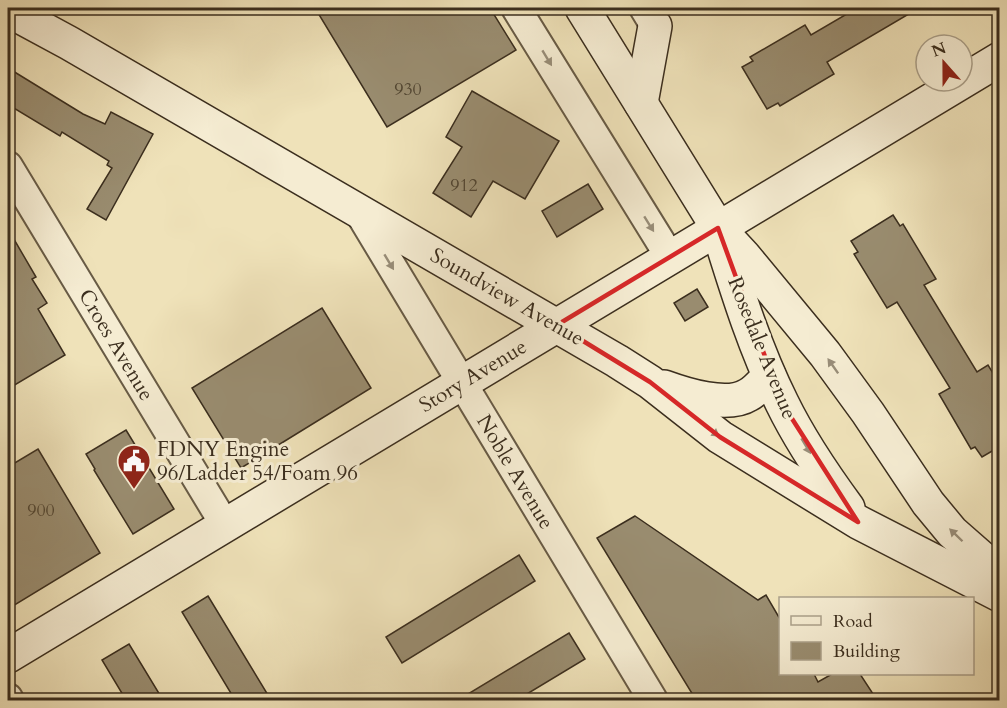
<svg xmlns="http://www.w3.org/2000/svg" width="1007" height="708" viewBox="0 0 1007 708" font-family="Cardo,serif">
	<rect width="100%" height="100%" fill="#efe2b9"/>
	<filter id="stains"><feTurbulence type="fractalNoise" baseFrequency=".00333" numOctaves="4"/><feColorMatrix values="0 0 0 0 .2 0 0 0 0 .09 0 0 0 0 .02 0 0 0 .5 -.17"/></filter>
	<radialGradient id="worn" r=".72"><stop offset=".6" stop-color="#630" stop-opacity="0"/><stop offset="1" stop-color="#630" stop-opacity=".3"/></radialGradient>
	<!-- building -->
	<g fill="#998c6f" stroke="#3b2e1e" stroke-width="1.5">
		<polygon points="315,8 490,8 516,50 387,127"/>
		<polygon points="857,8 919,8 827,62 834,74 780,106 778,103 767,109 742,67 753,61 750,57 805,25 811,35"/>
		<polygon points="8,68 83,114 105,124 111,112 153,134 106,220 87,209 112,168 107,165 109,161 62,132 60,136 12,107 8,99"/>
		<polygon points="472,91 559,141 525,199 493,181 471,217 433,193 462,147 446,137"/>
		<polygon points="588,184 603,209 557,237 542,211"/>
		<polygon points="893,215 900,226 903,224 936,279 924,285 977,372 988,365 999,383 999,447 982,457 975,447 971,449 939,394 950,388 897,302 887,308 854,254 858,252 851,241"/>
		<polygon points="8,229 36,277 32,279 47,303 38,309 65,355 8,389"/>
		<polygon points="697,289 708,307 685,321 674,303"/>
		<polygon points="322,308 371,388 241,468 192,388"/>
		<polygon points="126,430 174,509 133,534 94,470 95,469 86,454"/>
		<polygon points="38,449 100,553 8,609 8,467"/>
		<polygon points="635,516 758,600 766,595 780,619 780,674 814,674 818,682 832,674 860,674 877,700 696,700 597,538"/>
		<polygon points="519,555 535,581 402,663 386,637"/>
		<polygon points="208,596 271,700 235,700 182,612"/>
		<polygon points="569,633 585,659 517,700 458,700"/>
		<polygon points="129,644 163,700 126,700 102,660"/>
	</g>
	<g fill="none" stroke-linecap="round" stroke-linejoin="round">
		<!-- street casing -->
		<g stroke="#685b45" stroke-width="32">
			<g id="street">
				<polyline points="516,8 670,257"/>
				<polyline points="644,8 655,26"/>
				<polyline points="8,166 225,525"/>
				<polyline points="359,212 653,700"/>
				<polyline points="8,698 9,700"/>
			</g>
		</g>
		<!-- secondary casing -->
		<g stroke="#3b2e1e" stroke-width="36">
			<g id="secondary">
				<polyline points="582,8 718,228 744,256 825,354 868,413 928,503 952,532 1000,574"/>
				<polyline points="8,10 69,43 617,361 650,382 720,437 858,522 1000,595"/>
				<polyline points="641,103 655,26"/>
				<path d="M721 239C738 294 756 351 782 403 800 440 823 474 848 508"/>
				<path d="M664 387C686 395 727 408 748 395 756 391 763 382 769 376"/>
				<polyline points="8,656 1000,59"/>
			</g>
		</g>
		<!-- street -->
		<use href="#street" stroke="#f5ecd2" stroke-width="28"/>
		<!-- secondary -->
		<use href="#secondary" stroke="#f5ecd2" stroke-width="33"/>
	</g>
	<!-- one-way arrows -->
	<defs><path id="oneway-solid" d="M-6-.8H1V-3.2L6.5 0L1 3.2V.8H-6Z" transform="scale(1.5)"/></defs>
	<g fill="#988d78">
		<use href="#oneway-solid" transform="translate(547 58) rotate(59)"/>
		<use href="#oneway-solid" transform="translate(649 224) rotate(58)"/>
		<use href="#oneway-solid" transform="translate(389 262) rotate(59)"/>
		<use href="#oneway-solid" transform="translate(833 366) rotate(-125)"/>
		<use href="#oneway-solid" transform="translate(712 431) rotate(36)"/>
		<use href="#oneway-solid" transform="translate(806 446) rotate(59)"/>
		<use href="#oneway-solid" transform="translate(956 535) rotate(-136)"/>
	</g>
	<!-- marked area -->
	<path fill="none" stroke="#d62828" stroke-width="4.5" stroke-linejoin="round" d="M718 228 782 403 858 522 720 437 650 382 557 325Z"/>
	<!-- icons -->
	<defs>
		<g id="civic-pin" transform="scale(1.725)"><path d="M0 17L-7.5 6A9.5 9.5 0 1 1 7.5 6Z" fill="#8f2418" stroke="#f5ecd2"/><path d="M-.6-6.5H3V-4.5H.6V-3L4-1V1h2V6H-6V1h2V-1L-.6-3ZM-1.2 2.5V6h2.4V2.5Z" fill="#fff"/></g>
	</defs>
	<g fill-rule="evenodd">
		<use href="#civic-pin" x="134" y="461"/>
	</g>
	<g text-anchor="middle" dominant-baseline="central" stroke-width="6" stroke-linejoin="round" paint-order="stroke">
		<!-- number labels -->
		<g font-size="18" fill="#524632">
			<text x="408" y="89">930</text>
			<text x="464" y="185">912</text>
			<text x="41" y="510">900</text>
		</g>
		<!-- street labels -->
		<g font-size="21" fill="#3b2e1e" stroke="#f5ecd2">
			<text transform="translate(507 297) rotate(30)">Soundview Avenue</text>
			<text transform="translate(116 345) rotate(59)">Croes Avenue</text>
			<text transform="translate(762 348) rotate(68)">Rosedale Avenue</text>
			<text transform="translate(473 376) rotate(-31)">Story Avenue</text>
			<text transform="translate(515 472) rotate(59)">Noble Avenue</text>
		</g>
		<!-- poi labels -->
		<g font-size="21" fill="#3b2e1e" stroke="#f5ecd2" text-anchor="start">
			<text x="157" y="449">FDNY Engine<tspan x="157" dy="24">96/Ladder 54/Foam 96</tspan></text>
		</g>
	</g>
	<!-- margin -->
	<rect width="1007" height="708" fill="none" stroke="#efe2b9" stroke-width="30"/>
	<rect x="9" y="9" width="989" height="690" fill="none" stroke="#3b2e1e" stroke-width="3"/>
	<rect x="15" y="15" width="977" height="678" fill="none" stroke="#3b2e1e" stroke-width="1.5"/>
	<!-- legend -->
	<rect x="779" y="597" width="195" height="78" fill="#f5ecd2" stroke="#aba08a" stroke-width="1.5"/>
	<rect x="791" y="616" width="30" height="9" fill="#f5ecd2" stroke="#aba08a" stroke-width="1.5"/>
	<text x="833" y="627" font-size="18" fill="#3b2e1e">Road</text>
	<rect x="791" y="642" width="30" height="18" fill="#998c6f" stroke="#aba08a" stroke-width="1.5"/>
	<text x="833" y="657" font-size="18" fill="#3b2e1e">Building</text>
	<!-- north arrow -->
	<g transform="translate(944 63) rotate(339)"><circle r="28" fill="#f5ecd2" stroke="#aba08a" stroke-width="1.5"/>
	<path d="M0-4.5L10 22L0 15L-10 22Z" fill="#8f2418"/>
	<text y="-9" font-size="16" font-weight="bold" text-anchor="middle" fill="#3b2e1e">N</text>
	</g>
	<rect width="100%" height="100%" filter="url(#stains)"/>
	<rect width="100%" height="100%" fill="url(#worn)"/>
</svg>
